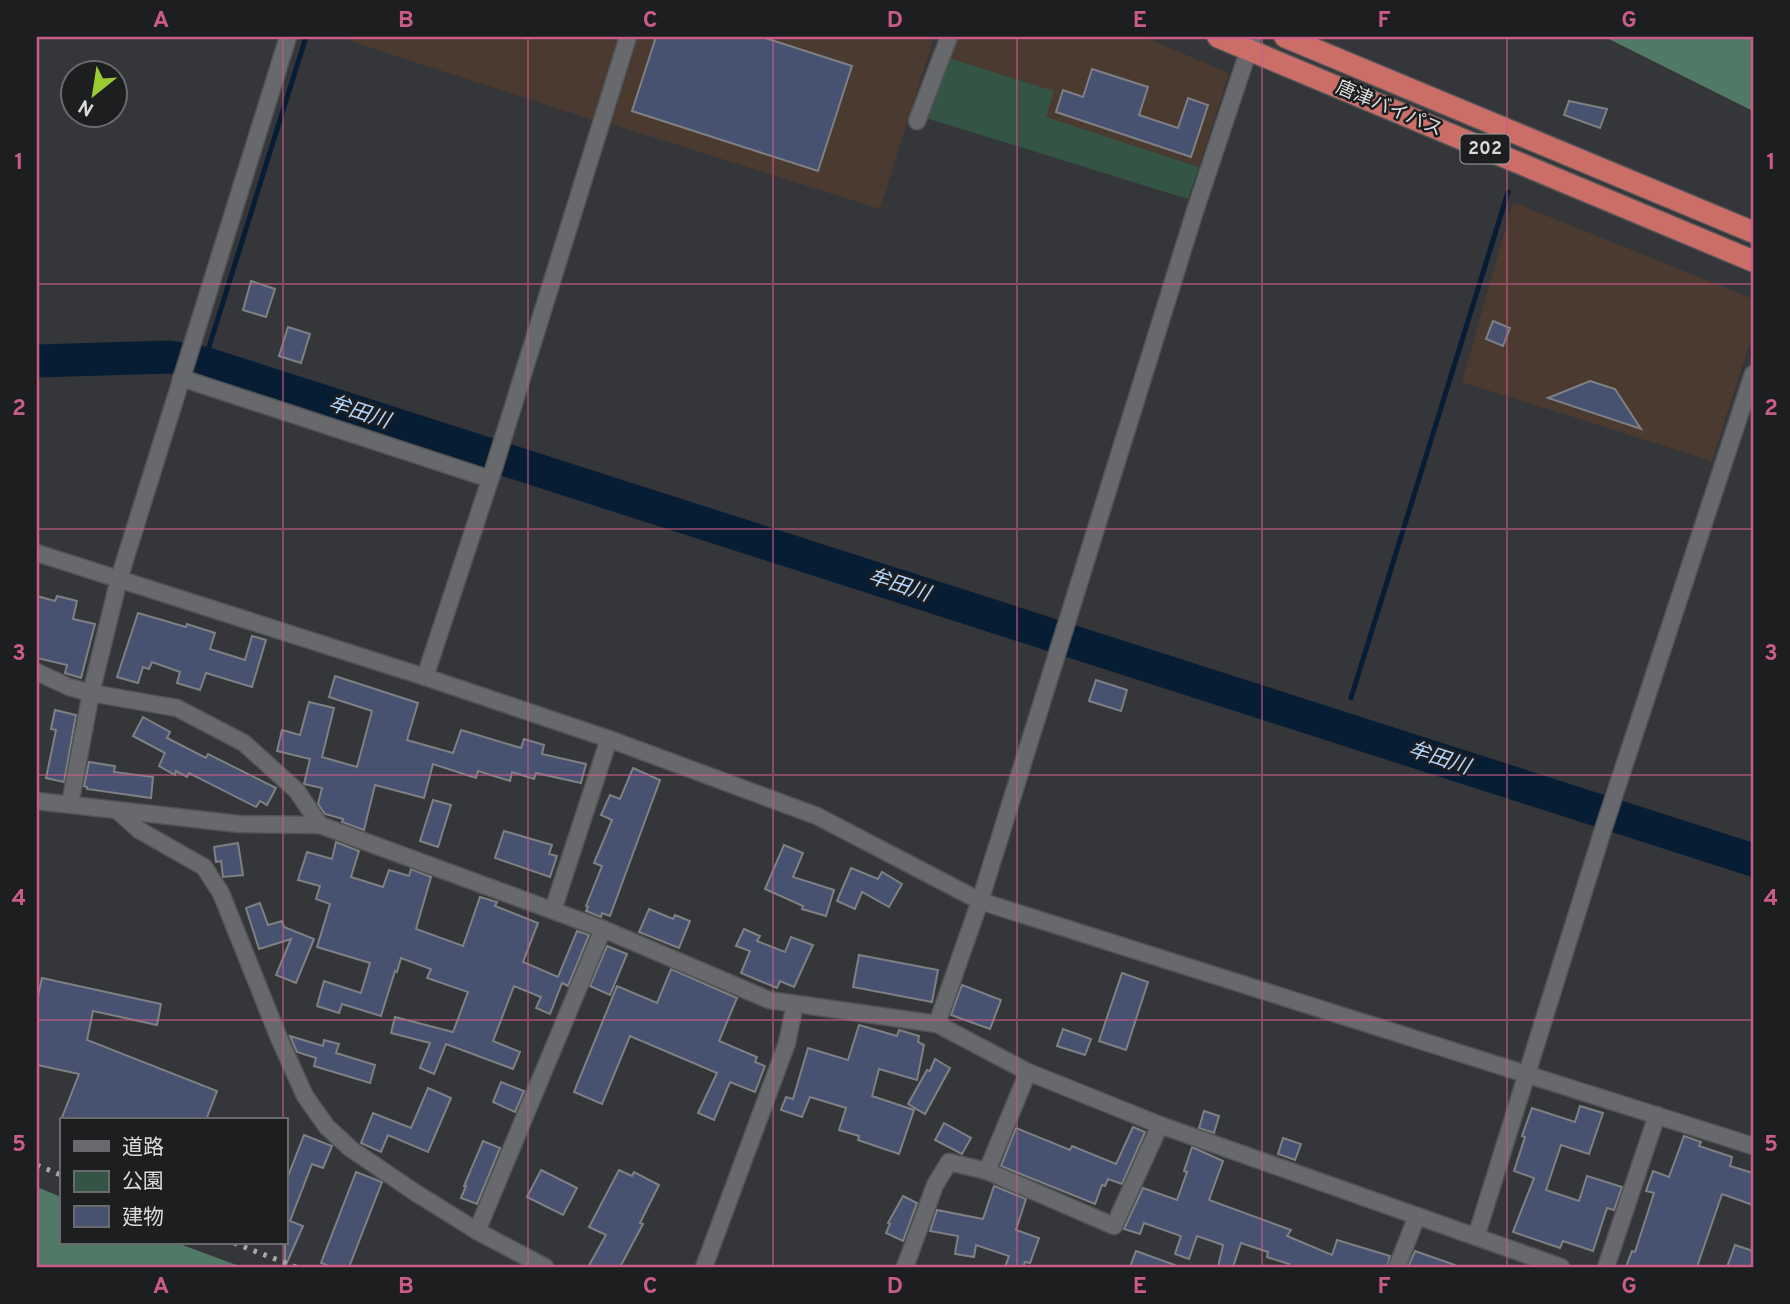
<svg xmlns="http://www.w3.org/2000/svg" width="1790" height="1304" viewBox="0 0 1790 1304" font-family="Overpass,'Noto Sans JP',sans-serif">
	<rect width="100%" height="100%" fill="#353639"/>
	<!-- commercial -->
	<g fill="#4b3a2f">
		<polygon points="338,37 619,37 593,120"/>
		<polygon points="638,37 934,37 880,209 611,124"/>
		<polygon points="957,37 1144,37 1229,73 1199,167 1045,117 1053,91 949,58"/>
		<polygon points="1513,202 1753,299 1753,333 1712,461 1462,382"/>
	</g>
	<!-- green -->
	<polygon fill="#345546" points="949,58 1054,91 1046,117 1199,167 1188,199 926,118"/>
	<!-- forest -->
	<g fill="#517967">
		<polygon points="1605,37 1753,37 1753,111"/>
		<polygon points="37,1187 61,1197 61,1243 177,1243 242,1267 37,1267"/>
	</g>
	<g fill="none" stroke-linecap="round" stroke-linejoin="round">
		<!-- stream -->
		<g stroke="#061d34" stroke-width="5">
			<polyline points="204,363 306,37"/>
			<polyline points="1351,698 1508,192"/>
		</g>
		<!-- river -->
		<polyline stroke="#061d34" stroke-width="33" points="37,361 169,357 204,363 1753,860"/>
	</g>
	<!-- building -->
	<g fill="#475170" stroke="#7f8083" stroke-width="2">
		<polygon points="656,37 762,37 852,66 818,171 632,111"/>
		<polygon points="1092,69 1148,87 1139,115 1178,128 1188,98 1208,105 1191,157 1056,112 1063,90 1083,97"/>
		<polygon points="1569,101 1607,109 1600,128 1564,115"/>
		<polygon points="251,281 275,289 266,317 243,310"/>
		<polygon points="1493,321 1510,328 1503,346 1486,339"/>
		<polygon points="288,327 310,334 301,363 279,356"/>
		<polygon points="1590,381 1615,389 1641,429 1548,398"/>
		<polygon points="37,596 55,601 57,596 77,601 73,619 95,624 81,678 65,673 67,665 37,658"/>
		<polygon points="138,613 186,627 187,624 215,633 210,649 245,660 252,636 266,640 252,687 206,673 200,690 177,683 180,672 152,662 149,669 143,667 138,683 117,677"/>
		<polygon points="335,676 418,703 407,740 453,753 461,730 521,748 524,739 544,745 542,754 586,764 581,783 536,773 534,779 512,772 510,781 478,771 476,778 433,764 424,798 375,785 364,830 342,822 343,819 325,814 318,804 322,788 304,784 310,759 277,751 282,730 300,735 309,702 334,708 322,757 357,767 372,711 329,697"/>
		<polygon points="1096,680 1127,690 1121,711 1089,701"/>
		<polygon points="55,710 76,715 64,782 46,778 56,730 51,729"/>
		<polygon points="143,717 170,732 167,738 206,758 208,754 276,788 267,805 260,801 256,807 189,773 187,777 176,771 175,775 159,766 165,753 133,736"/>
		<polygon points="89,762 115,766 114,772 153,777 151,798 87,789 87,787 84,786"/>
		<polygon points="633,768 660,780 610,916 602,913 601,917 586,911 588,907 586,906 602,866 594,863 612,820 601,815 610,795 620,799"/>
		<polygon points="433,800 451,805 438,847 420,841"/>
		<polygon points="504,831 552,845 549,854 557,856 550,877 495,858"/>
		<polygon points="336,842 359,851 351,877 383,887 389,870 409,876 411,869 431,877 416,929 463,946 480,897 497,902 495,906 538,923 523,962 558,977 577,931 589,935 568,986 562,983 550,1014 536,1008 541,997 514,986 493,1041 520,1052 513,1069 446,1044 434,1074 420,1068 430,1043 391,1033 395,1017 453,1032 468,992 427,978 431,969 401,958 397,972 395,971 381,1016 342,1004 339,1013 317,1006 324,981 361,993 370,963 317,947 330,904 316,899 320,886 298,880 307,852 332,859"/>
		<polygon points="238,843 243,875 223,877 221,861 216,862 214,847"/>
		<polygon points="784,845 803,853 793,877 834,890 826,916 802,909 803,906 765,889"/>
		<polygon points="851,868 878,879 882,872 902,884 889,907 862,892 855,909 837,901"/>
		<polygon points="260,903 268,925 282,921 284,927 314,939 296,983 276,975 291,939 259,949 246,908"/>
		<polygon points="649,909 673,919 675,915 690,921 679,948 639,932"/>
		<polygon points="744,929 760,936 757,941 785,952 791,937 813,945 794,987 780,981 777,988 741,973 750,951 736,946"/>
		<polygon points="607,946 627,954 610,995 590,986"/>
		<polygon points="859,955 938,970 932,1002 853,987"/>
		<polygon points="671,969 737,998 719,1041 757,1057 755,1062 765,1066 755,1092 730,1082 714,1120 698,1113 717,1073 630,1036 602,1104 574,1092 617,986 657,1003"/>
		<polygon points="1122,973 1148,982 1126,1050 1099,1041"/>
		<polygon points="42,978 161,1004 157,1025 93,1011 87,1040 217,1091 206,1120 61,1120 79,1074 37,1065 37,1000"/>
		<polygon points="962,985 1001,1000 990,1029 951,1015"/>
		<polygon points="859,1025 897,1036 899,1030 919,1036 918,1042 924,1045 917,1080 879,1069 872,1096 914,1110 899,1154 858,1140 859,1136 839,1130 846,1108 810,1097 802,1117 781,1110 786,1097 793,1099 808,1048 848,1060"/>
		<polygon points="1063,1029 1091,1039 1085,1055 1057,1046"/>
		<polygon points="290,1036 323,1046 324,1040 339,1044 336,1053 375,1065 370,1083 314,1066 316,1058 297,1052"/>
		<polygon points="935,1059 950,1068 925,1114 908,1104 927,1070 930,1071"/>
		<polygon points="501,1082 524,1091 515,1112 493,1102"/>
		<polygon points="428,1088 451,1098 428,1152 388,1135 381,1152 361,1143 373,1113 411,1128"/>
		<polygon points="1580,1106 1603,1113 1589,1154 1561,1145 1546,1190 1579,1201 1587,1176 1622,1187 1614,1210 1607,1208 1593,1251 1563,1241 1560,1248 1513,1232 1534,1178 1514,1171 1525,1137 1522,1136 1532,1108 1575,1122"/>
		<polygon points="1204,1111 1219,1116 1214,1133 1199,1128"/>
		<polygon points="944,1123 971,1138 962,1154 935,1140"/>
		<polygon points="1133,1127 1145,1132 1122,1184 1108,1179 1105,1186 1102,1185 1095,1204 1001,1166 1016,1128 1070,1150 1072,1146 1116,1164"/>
		<polygon points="304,1135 332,1146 323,1168 312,1164 290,1221 303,1226 285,1267 285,1184"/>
		<polygon points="1684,1136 1701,1142 1699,1146 1732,1157 1730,1166 1753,1173 1753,1205 1722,1194 1697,1267 1626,1267 1632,1251 1635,1252 1654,1193 1646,1191 1653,1171 1669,1177"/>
		<polygon points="1283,1138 1301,1144 1295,1160 1278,1154"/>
		<polygon points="483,1141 500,1148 477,1204 461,1198 466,1186 464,1186"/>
		<polygon points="1192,1147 1223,1161 1209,1200 1291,1230 1287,1236 1332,1255 1337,1240 1390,1256 1387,1267 1288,1267 1289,1264 1267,1257 1268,1252 1241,1243 1233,1267 1218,1267 1223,1245 1197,1236 1189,1259 1175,1254 1181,1236 1144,1223 1140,1234 1124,1229 1143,1188 1177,1200 1187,1172 1184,1171"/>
		<polygon points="541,1170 577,1188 563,1215 527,1197"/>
		<polygon points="619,1170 632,1176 634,1172 659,1185 640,1223 643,1224 620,1267 588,1267 606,1235 589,1227"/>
		<polygon points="356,1172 382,1182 349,1267 332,1267 321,1263"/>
		<polygon points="994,1186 1026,1199 1016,1230 1039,1238 1030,1263 1025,1262 1023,1267 1005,1267 1009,1256 976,1245 974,1257 955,1254 958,1236 930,1231 937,1210 983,1219"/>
		<polygon points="903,1196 917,1203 903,1241 886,1233 890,1224 888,1223"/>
		<polygon points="1735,1245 1753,1251 1753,1267 1727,1267"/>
		<polygon points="1136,1251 1175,1265 1174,1267 1130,1267"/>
		<polygon points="1415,1251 1455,1265 1454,1267 1408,1267"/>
	</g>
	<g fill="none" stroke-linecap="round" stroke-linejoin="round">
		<!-- minor casing -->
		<g stroke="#525355" stroke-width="19">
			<g id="minor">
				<polyline points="917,121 949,37"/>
				<polyline points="181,378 490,479"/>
				<polyline points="37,553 425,677 609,739 817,816 980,901 1753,1146"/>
				<polyline points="37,672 69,687 91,693 177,708 244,743 297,791 320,825"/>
				<polyline points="425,677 492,474 628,37"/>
				<polyline points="37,801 239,824 320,825 603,929 769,1000 937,1024 1028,1072 1160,1125 1561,1267"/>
				<polyline points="70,804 91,693 119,579 288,37"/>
				<polyline points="117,810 139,830 204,867 221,893 279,1038 305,1096 327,1127 351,1149 416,1193 477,1231 545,1267"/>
				<polyline points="553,910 609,739"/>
				<polyline points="937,1024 980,901 1195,211 1253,37"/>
				<polyline points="987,1171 1028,1072"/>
				<polyline points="477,1231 603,929"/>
				<polyline points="1476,1237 1603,830 1753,374"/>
				<polyline points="704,1267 787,1043 795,1004"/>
				<polyline points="905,1267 935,1185 949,1162 987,1171 1114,1226 1160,1125"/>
				<polyline points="1397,1267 1417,1216"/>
				<polyline points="1606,1267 1657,1115"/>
			</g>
		</g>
		<!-- trunk casing -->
		<g stroke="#525355" stroke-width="24">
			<g id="trunk">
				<polyline points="1218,37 1753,261"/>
				<polyline points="1285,37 1753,232"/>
			</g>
		</g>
		<!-- minor -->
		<use href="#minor" stroke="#67696c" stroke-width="16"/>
		<!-- trunk -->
		<use href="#trunk" stroke="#cc6e68" stroke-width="21"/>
		<!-- rail -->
		<g stroke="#a7a8aa" stroke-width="5" stroke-dasharray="3.5 7" stroke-linecap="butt">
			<polyline points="37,1165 61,1175"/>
			<polyline points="234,1243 296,1267"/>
		</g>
	</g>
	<!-- grid -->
	<path fill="none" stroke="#ca5c88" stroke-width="2" stroke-opacity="0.55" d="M283 37V1120M528 37V1267M773 37V1267M1017 37V1267M1262 37V1267M1507 37V1267M37 284H1753M37 529H1753M37 775H1753M37 1020H1753M283 1243V1267"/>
	<g text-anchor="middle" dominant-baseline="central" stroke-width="5" stroke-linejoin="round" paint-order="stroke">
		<!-- shield labels -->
		<rect fill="#1d1e1f" stroke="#a1a2a4" stroke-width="2" x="1460.5" y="134.5" width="49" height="29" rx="5"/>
		<g font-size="18" font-weight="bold" fill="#dadbdd">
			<text x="1485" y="149">202</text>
		</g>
		<!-- street labels -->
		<g font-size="19" fill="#dadbdd" stroke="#1d1e1f">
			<text transform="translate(1389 109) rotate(23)">唐津バイパス</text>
		</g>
		<!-- water labels -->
		<g font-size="21" font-style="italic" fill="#b4d7ff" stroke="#1d1e1f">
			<text transform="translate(359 413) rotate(18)">牟田川</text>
			<text transform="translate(899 586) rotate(18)">牟田川</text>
			<text transform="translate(1439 759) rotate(18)">牟田川</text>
		</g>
	</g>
	<!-- border -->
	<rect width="1790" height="1304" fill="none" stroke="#1d1e1f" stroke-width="77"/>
	<!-- legend -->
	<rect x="60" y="1118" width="228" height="126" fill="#1d1e1f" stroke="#696a6b" stroke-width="2"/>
	<rect x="74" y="1141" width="35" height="10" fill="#67696c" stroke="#696a6b" stroke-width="2"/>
	<text x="122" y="1154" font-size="21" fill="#dadbdd">道路</text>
	<rect x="74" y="1171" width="35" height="21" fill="#345546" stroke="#696a6b" stroke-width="2"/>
	<text x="122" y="1188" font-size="21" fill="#dadbdd">公園</text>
	<rect x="74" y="1206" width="35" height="21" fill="#475170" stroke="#696a6b" stroke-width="2"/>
	<text x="122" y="1224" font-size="21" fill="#dadbdd">建物</text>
	<!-- north arrow -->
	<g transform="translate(94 94) rotate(210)"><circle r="33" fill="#1d1e1f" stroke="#696a6b" stroke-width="2"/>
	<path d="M0-5L12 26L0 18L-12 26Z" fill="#99cb35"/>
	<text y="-10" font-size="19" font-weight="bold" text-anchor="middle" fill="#dadbdd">N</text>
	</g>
	<rect x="38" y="38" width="1714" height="1228" fill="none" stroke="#ca5c88" stroke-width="2.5"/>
	<g font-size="23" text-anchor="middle" font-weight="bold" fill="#ca5c88">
		<text x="161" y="27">A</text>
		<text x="406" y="27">B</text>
		<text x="650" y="27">C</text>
		<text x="895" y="27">D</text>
		<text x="1140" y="27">E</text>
		<text x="1384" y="27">F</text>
		<text x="1629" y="27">G</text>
		<text x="19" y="169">1</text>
		<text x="1771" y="169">1</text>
		<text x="19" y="415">2</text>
		<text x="1771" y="415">2</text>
		<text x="19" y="660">3</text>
		<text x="1771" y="660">3</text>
		<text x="19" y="905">4</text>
		<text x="1771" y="905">4</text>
		<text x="19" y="1151">5</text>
		<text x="1771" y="1151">5</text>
		<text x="161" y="1293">A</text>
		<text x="406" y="1293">B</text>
		<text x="650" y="1293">C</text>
		<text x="895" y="1293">D</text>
		<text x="1140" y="1293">E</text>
		<text x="1384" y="1293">F</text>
		<text x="1629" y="1293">G</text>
	</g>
</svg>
